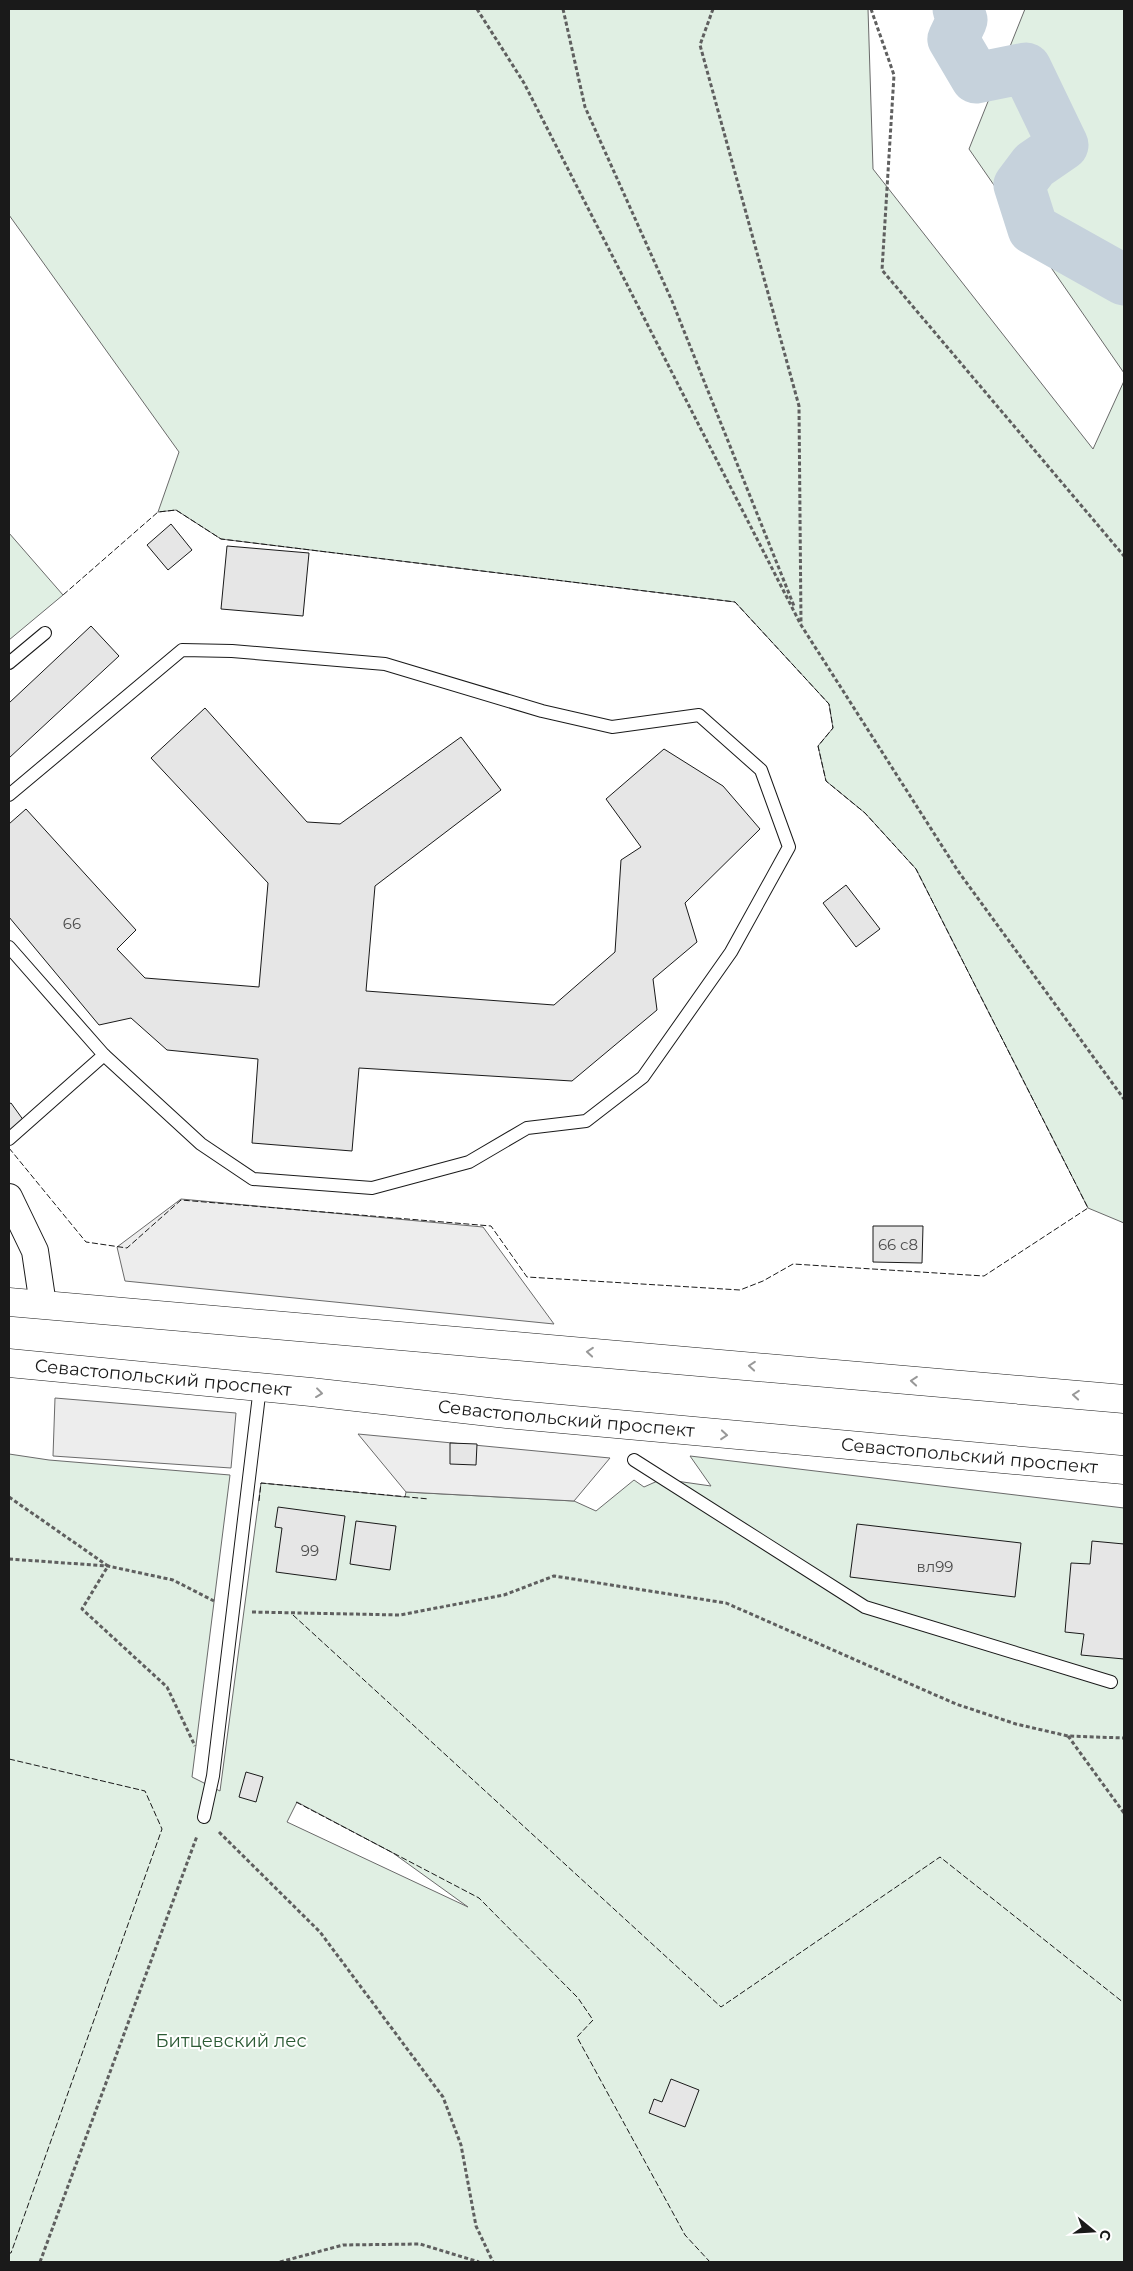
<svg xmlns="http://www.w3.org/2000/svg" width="1133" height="2271" viewBox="0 0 1133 2271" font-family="Montserrat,sans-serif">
	<rect width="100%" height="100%" fill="#fff"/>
	<!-- green -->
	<g fill="#e0efe3" stroke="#6a6a6a" fill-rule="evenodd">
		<polygon points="9,9 868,9 873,169 1093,449 1124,381 1124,1223 1088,1208 916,869 865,813 826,781 818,746 833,728 829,704 735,602 221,539 176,510 158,512 179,452 9,215"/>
		<polygon points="1025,9 1124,9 1124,373 969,149"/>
		<polygon points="9,533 63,595 9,640"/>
		<path d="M9 1454 49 1460 230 1475 192 1777 220 1791 261 1483 405 1497 406 1492 574 1501 596 1511 634 1480 644 1487 662 1479 711 1486 690 1456 1124 1508V2262H9ZM297 1802 393 1853 468 1907 287 1822Z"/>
	</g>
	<!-- parking -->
	<g fill="#ededed" stroke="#6a6a6a">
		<polygon points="181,1199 483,1227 554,1324 125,1281 117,1247"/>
		<polygon points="55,1398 236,1413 231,1468 53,1456"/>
		<polygon points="358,1434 610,1458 574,1501 406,1492"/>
	</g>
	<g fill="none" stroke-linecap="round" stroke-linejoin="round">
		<!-- river -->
		<polyline stroke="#c6d2dc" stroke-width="51" points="958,9 962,20 953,39 976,78 1026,68 1063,145 1034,165 1019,185 1033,229 1124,280"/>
	</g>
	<!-- building -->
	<g fill="#e6e6e6" stroke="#1a1a1a">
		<polygon points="171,524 192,550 168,570 147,545"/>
		<polygon points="227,546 309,553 303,616 221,609"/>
		<polygon points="91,626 119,656 9,758 9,703"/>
		<polygon points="205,708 307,822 340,824 461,737 501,790 375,886 366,991 554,1005 615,952 621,860 641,847 606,799 664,749 723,786 760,829 685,903 697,942 653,979 657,1010 572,1081 359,1068 352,1151 252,1143 258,1059 167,1050 131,1018 99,1025 9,917 9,824 26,809 136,930 117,949 145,978 259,987 268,883 151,758"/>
		<polygon points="846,885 880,929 856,947 823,903"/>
		<polygon points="11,1103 24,1121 11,1131 9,1128 9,1104"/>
		<polygon points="873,1226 923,1226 922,1263 873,1262"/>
		<polygon points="450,1443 477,1444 476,1465 450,1464"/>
		<polygon points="278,1507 345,1516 336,1580 276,1572 282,1528 275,1527"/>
		<polygon points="356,1521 396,1526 390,1570 350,1564"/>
		<polygon points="857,1524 1021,1543 1015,1597 850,1577"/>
		<polygon points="1092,1541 1124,1544 1124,1659 1081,1655 1084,1634 1065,1632 1071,1563 1090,1564"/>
		<polygon points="246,1772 263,1777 256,1802 239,1797"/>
		<polygon points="671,2079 699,2090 685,2127 649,2113 654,2099 662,2102"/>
	</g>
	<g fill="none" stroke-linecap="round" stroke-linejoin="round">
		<!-- lane casing -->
		<g stroke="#1a1a1a" stroke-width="14">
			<g id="lane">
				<polyline points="9,663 45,633"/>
				<polyline points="9,795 182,650 232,651 385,664 542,711 612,727 699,715 761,770 789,847 731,952 643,1077 586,1121 527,1128 469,1162 372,1188 253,1179 201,1144 104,1055 9,1139"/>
				<polyline points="9,947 104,1055"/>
				<polyline points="634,1460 865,1607 1111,1682"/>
				<polyline points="204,1817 213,1776 260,1387"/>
			</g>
		</g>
		<!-- street casing -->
		<g stroke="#1a1a1a" stroke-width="28">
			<polyline id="street" points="9,1197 35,1251 43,1305"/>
		</g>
		<!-- secondary casing -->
		<g stroke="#1a1a1a" stroke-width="29">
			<g id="secondary">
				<polyline points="9,1302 1124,1399"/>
				<path id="s1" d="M9 1363 311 1392 507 1414 1124 1470"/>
			</g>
		</g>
		<!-- path -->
		<g stroke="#5f5f5f" stroke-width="3" stroke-dasharray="4 2.5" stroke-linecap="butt">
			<polyline points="477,9 524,83 801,625 958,871 1124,1099"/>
			<polyline points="563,9 585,107 672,301 794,606"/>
			<polyline points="713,9 700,45 799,406 801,624"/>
			<polyline points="871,9 894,75 882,270 1124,556"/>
			<polyline points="9,1497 108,1566 82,1609 167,1687 195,1746"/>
			<polyline points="9,1559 108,1566 173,1580 214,1601"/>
			<polyline points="252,1612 400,1615 504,1595 554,1576 726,1603 956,1704 1016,1724 1068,1736 1124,1738"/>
			<polyline points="1068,1736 1124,1813"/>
			<polyline points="219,1832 320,1932 443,2097 461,2145 476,2226 493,2262"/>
			<polyline points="40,2262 197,1836"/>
			<polyline points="280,2262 343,2245 420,2244 479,2262"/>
		</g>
		<!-- lane -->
		<use href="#lane" stroke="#fff" stroke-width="12"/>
		<!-- street -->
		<use href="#street" stroke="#fff" stroke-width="26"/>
		<!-- secondary -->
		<use href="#secondary" stroke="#fff" stroke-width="28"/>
		<!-- fence -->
		<g stroke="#1a1a1a" stroke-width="1" stroke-dasharray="6 2.5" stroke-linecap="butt">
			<polyline points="9,1148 86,1242 127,1248 181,1200 491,1226 527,1277 740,1290 763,1281 793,1264 984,1276 1088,1208 916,869 865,813 826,781 818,746 833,728 829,704 735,602 221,539 176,510 158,512 63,595"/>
			<polyline points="259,1501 261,1483 429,1499"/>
			<polyline points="293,1615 721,2007 940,1857 1124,2003"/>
			<polyline points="9,1759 145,1791 162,1829 11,2253 9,2253"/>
			<polyline points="296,1802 479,1898 578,1998 593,2020 577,2037 685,2235 710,2262"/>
		</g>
	</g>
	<!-- one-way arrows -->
	<defs><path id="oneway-chevron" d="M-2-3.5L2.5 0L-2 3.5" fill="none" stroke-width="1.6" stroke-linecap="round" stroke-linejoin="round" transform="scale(1.25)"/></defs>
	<g stroke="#989898">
		<use href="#oneway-chevron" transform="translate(590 1352) rotate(-175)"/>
		<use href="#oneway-chevron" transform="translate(752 1366) rotate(-175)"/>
		<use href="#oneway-chevron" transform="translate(914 1381) rotate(-175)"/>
		<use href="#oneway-chevron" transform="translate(319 1393) rotate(7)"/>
		<use href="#oneway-chevron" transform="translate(1076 1395) rotate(-175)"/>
		<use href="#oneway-chevron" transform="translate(724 1435) rotate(5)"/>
	</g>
	<g text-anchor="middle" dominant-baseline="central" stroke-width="4" stroke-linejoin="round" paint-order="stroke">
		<!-- number labels -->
		<g font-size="15" fill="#4d4d4d">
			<text x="72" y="923">66</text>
			<text x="898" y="1244">66 с8</text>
			<text x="310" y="1550">99</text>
			<text x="935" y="1566">вл99</text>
		</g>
		<!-- street labels -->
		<g font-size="18" fill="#1a1a1a" stroke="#fff">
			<text stroke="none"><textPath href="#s1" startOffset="155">Севастопольский проспект</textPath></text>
			<text stroke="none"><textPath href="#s1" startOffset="560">Севастопольский проспект</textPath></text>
			<text stroke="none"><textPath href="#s1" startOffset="965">Севастопольский проспект</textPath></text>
		</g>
		<!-- park labels -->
		<g font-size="18" fill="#2b5a34" stroke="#fff">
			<text x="231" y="2041">Битцевский лес</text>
		</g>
	</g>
	<!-- border -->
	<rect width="1133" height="2271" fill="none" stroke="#1a1a1a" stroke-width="20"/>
	<!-- north arrow -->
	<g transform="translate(1093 2231) rotate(108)" stroke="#ffffff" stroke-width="4" paint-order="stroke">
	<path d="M0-4L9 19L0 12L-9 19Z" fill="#1a1a1a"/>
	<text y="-8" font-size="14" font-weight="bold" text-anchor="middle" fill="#1a1a1a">С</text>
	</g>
</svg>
